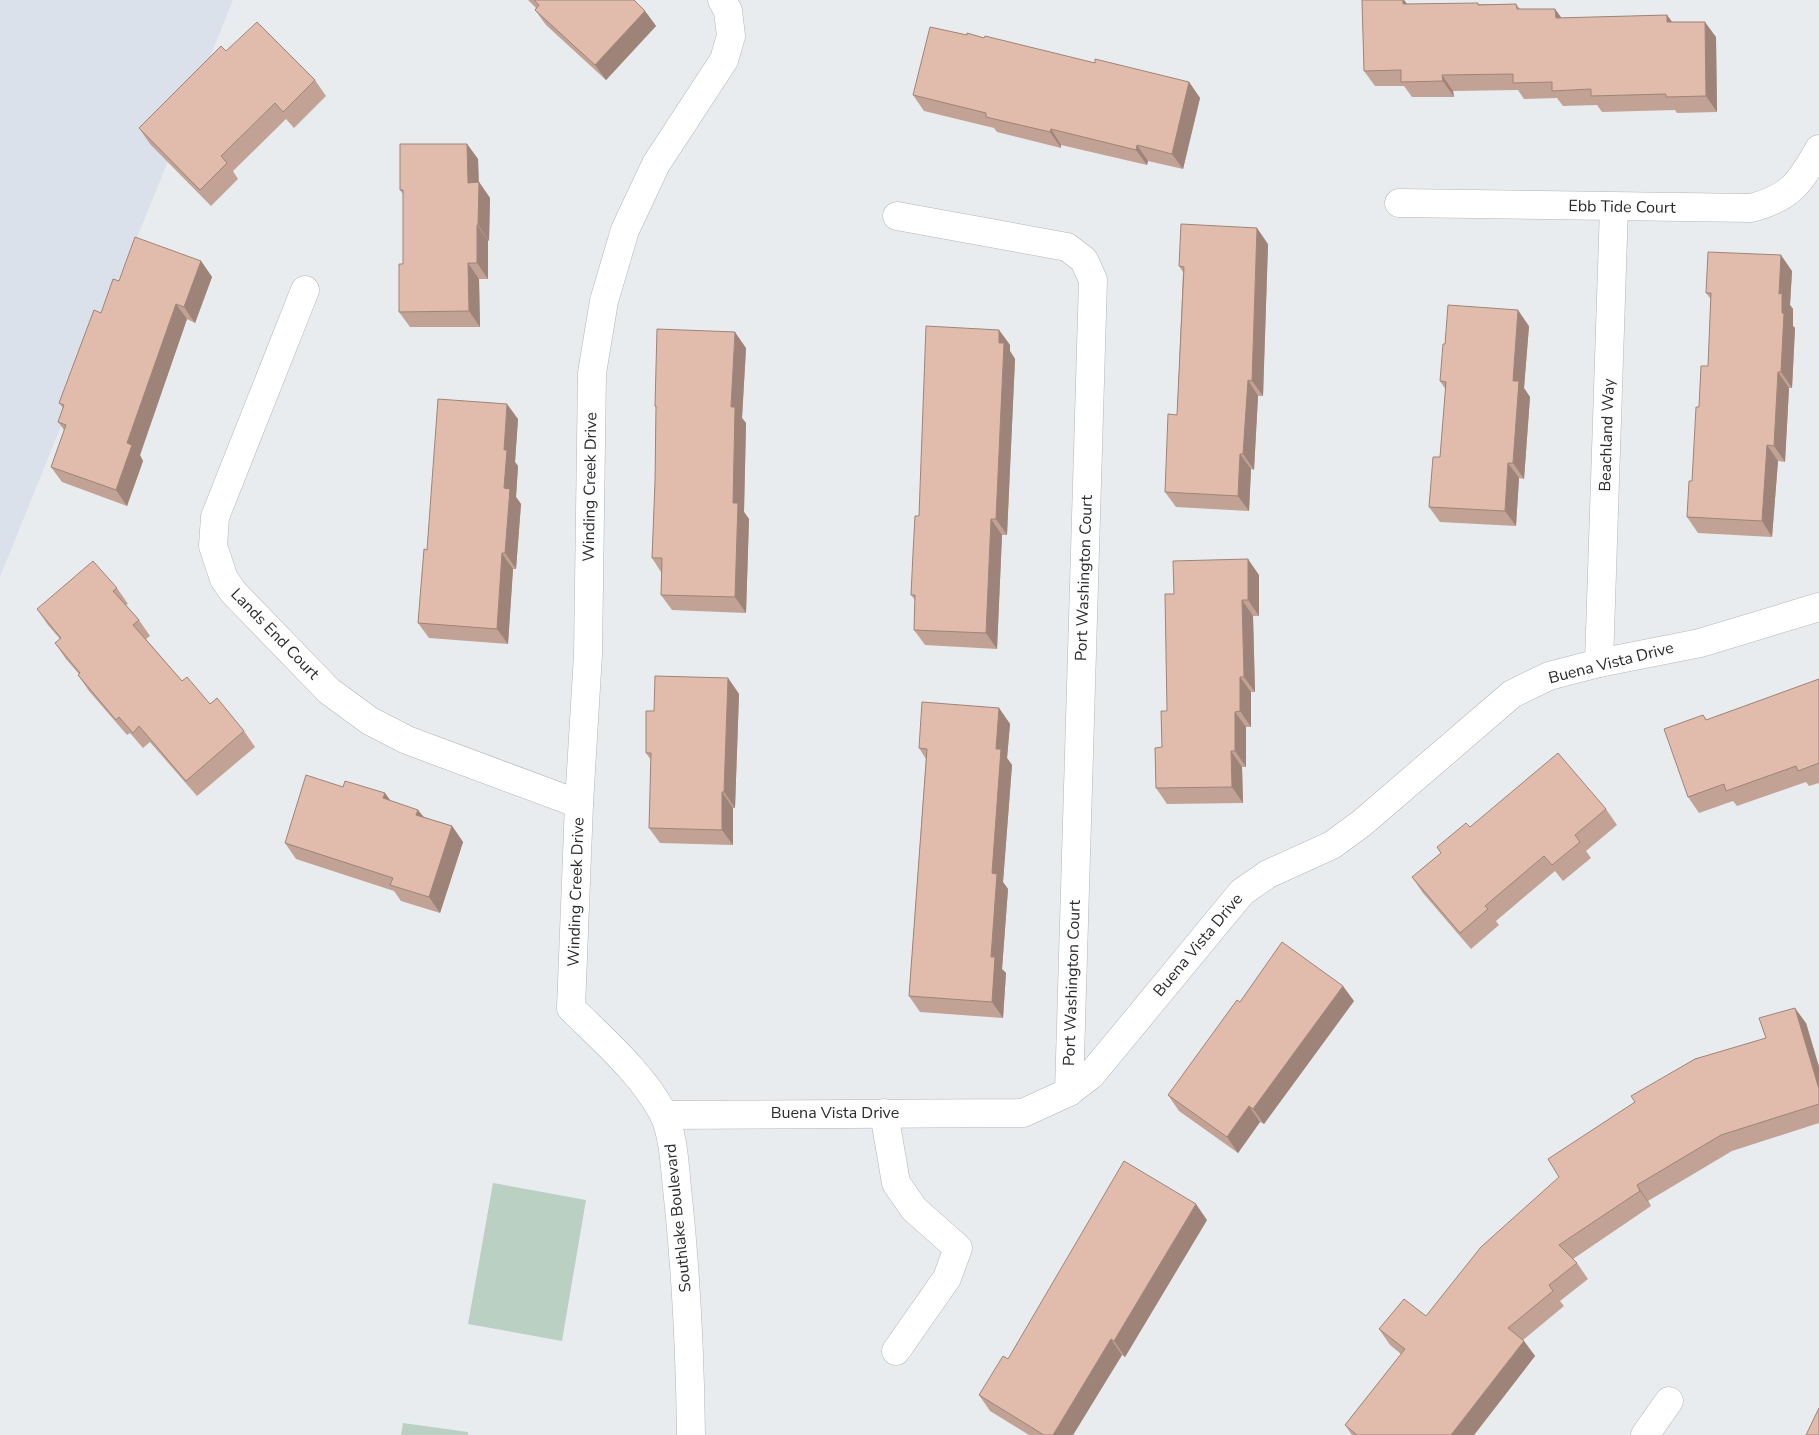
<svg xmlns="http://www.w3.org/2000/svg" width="1819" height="1435" viewBox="0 0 1819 1435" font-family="'Nunito Sans',sans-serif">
	<rect width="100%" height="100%" fill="#e9ecef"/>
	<!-- built -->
	<polygon fill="#dbe1eb" points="0,0 233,0 0,577"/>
	<!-- green -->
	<g fill="#bad0c3">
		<polygon points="493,1183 586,1200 562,1341 468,1324"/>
		<polygon points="403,1423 468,1432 468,1435 401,1435"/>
	</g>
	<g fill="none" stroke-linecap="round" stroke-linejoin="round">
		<!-- minor casing -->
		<g stroke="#b3b5b8" stroke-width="29">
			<g id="minor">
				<path d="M1399 203 1751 208C1790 198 1800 183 1819 149"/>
				<polyline points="897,216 1067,247 1084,260 1093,280 1069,1092"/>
				<polyline points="305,290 215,517 213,546 224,579 234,593 329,691 370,721 407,740 579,804"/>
				<polyline points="1599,663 1614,207"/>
				<polyline points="884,1113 896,1183 914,1209 958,1248 947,1278 896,1351"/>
				<polyline points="664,1115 1023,1113 1069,1092 1091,1075 1242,892 1268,874 1332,845 1362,823 1512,694 1549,676 1599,663 1700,643 1819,607"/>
				<path d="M691 1435C690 1353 686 1270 677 1188 675 1167 673 1132 663 1113 641 1072 603 1040 571 1008L579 804 588 654 592 373 604 301 625 230 656 164 724 60 731 36 728 11 722 0"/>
				<polyline points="1645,1435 1669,1401"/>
			</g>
		</g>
		<!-- minor -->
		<use href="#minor" stroke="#fff" stroke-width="28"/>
	</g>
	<!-- wall -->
	<g fill="#c2a294">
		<polygon points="528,0 634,0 645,11 656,26 606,80 546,25 535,10 536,8"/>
		<polygon points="1362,0 1404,0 1407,4 1516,4 1520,9 1555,9 1561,18 1667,15 1672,22 1716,37 1717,112 1677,113 1675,110 1602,112 1597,105 1563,106 1557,98 1524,99 1518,90 1453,91 1454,97 1412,97 1404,86 1375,86 1364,71"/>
		<polygon points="967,35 984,38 1095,63 1189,82 1200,98 1183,169 1148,161 1147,165 1061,145 1061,148 997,132 994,128 924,111 913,95"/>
		<polygon points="226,51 315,80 326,96 294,128 286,119 233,171 238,179 211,206 150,144 139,128"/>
		<polygon points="467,144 478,159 479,182 490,198 489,241 488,240 488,279 479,279 480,327 410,327 399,312 403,264 403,194 400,190"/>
		<polygon points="1268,244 1263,396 1258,396 1254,470 1251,469 1249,511 1176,507 1165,492 1177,415 1183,272 1179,266"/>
		<polygon points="201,261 212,277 195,323 187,319 140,455 143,461 127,506 62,482 51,467 64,430 58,422 63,408 59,403 101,313 119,281"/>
		<polygon points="1792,271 1790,305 1793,309 1793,326 1795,328 1792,388 1789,388 1785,462 1778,461 1772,537 1698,533 1687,517 1692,481 1699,407 1708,366 1711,299 1706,293"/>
		<polygon points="1529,326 1524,388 1530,397 1524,479 1519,478 1516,526 1440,522 1429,507 1440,457 1446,390 1440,381 1445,344"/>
		<polygon points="999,330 1010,345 1010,351 1015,359 1007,535 1002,535 997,649 925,645 914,630 915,600 911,595 919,516"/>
		<polygon points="746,348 742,418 746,423 744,512 749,519 746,613 672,610 661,595 661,572 652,558 655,482 656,408 655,406"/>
		<polygon points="518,419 515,462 518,466 516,497 521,504 516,569 513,569 508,644 429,638 418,623 427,550"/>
		<polygon points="1259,575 1259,616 1253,616 1255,692 1251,692 1251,727 1246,727 1246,767 1242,767 1243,803 1167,804 1156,788 1167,711 1174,594"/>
		<polygon points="117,588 128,604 126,605 139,620 150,636 146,639 182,681 244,731 255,747 197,796 150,742 143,748 130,733 127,735 89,691 78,675 79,674 66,659 55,643 60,639 48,625 37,609"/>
		<polygon points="728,678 739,694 735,808 733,808 733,845 660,843 649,828 651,760 646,753 654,711"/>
		<polygon points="1819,679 1819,783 1809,786 1806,782 1737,806 1733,801 1699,813 1688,797 1703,715 1707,720"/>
		<polygon points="999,708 1010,724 1007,758 1012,765 1003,882 1008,889 1002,969 1006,973 1003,1018 920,1012 909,996 926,759 919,748"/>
		<polygon points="343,787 418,810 424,817 452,826 463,842 440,913 401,901 394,891 296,859 285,843"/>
		<polygon points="1606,809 1617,825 1586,851 1591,858 1563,881 1555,871 1496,921 1499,925 1471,949 1423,893 1412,877 1441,853 1437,847 1470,827"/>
		<polygon points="1354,1001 1264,1124 1260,1122 1238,1153 1179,1111 1168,1095 1240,1002"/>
		<polygon points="1806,1023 1819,1067 1819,1123 1732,1151 1648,1201 1651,1206 1573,1259 1577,1263 1588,1279 1560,1301 1564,1306 1523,1340 1535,1356 1474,1435 1352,1435 1345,1425 1401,1354 1390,1345 1379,1329 1426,1316 1766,1038"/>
		<polygon points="1207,1220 1125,1357 1122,1355 1073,1435 1029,1435 990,1411 979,1395 1008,1359"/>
	</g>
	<!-- shaded-wall -->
	<g fill="#9e8478">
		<polygon points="1403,0 1404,0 1414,13 1403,4"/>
		<polygon points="1555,9 1566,24 1556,18"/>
		<polygon points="645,11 656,26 606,80 595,65"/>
		<polygon points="1667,15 1678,30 1667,22"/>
		<polygon points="1705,22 1716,37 1717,112 1706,96"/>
		<polygon points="1442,75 1453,91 1454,97 1443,81"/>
		<polygon points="1189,82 1200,98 1183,169 1172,154"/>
		<polygon points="1051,129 1061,145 1061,148 1050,132"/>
		<polygon points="467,144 478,159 479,197 479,182 490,198 489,241 478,225 468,183"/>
		<polygon points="1137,145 1148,161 1147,165 1136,150"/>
		<polygon points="477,225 488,240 488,279 477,263"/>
		<polygon points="1257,228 1268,244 1263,396 1252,381"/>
		<polygon points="1781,255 1792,271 1790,305 1793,309 1793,326 1795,328 1792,388 1781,372 1782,313 1779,294"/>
		<polygon points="201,261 212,277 195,323 184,307"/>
		<polygon points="468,263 479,279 480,327 469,311"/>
		<polygon points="176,304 187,319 140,455 143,461 127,506 116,490 127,443"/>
		<polygon points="1518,310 1529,326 1524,388 1530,397 1524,479 1513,463 1513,381"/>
		<polygon points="999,330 1010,345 1010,351 1015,359 1007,535 996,519"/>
		<polygon points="735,332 746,348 742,418 746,423 744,512 749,519 746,613 735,597 731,407"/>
		<polygon points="1778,372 1789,388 1785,462 1774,446"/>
		<polygon points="1248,380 1258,396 1254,470 1243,454"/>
		<polygon points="507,404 518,419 515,462 518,466 516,497 521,504 516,569 505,553 504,450"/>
		<polygon points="1767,445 1778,461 1772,537 1762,521"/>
		<polygon points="1240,454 1251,469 1249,511 1238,496"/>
		<polygon points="1508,463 1519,478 1516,526 1505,511"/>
		<polygon points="991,519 1002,535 997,649 986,633"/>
		<polygon points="502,553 513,569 508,644 497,629"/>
		<polygon points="1248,559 1259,575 1259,616 1248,600"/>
		<polygon points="1242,600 1253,616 1255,692 1244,677"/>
		<polygon points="1240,677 1251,692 1251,727 1240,711"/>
		<polygon points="728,678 739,694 735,808 724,792"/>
		<polygon points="999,708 1010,724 1007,758 1012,765 1003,882 1008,889 1002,969 1006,973 1003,1018 992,1002 991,957 992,873 996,749"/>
		<polygon points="1235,712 1246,727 1246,767 1235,751"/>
		<polygon points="1231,751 1242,767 1243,803 1232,787"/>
		<polygon points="722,792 733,808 733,845 722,830"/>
		<polygon points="385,793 396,808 383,798"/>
		<polygon points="418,810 429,825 416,815"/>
		<polygon points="452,826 463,842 440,913 429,897"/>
		<polygon points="1343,986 1354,1001 1264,1124 1253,1109"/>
		<polygon points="1795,1008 1806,1023 1819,1067 1819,1089"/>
		<polygon points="1249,1106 1260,1122 1238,1153 1227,1137"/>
		<polygon points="1637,1185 1648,1201 1651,1206 1640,1191"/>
		<polygon points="1196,1204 1207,1220 1125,1357 1114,1341"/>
		<polygon points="1111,1339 1122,1355 1073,1435 1053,1435"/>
		<polygon points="1524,1341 1535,1356 1474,1435 1451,1435"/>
	</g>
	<!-- building -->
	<g fill="#e1bcac" stroke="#9e8478">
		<polygon points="534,0 634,0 645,11 595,65 535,10 539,5"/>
		<polygon points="1362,0 1403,0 1403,4 1478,3 1478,5 1516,4 1517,9 1555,9 1556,18 1667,15 1667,22 1705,22 1706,96 1666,97 1666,94 1591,96 1591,89 1552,91 1552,82 1513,83 1513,74 1442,75 1443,81 1401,82 1401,70 1364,71"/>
		<polygon points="257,22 315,80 283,112 275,103 221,156 227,163 200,190 139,128 221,46 226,51"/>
		<polygon points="930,27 967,35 967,33 984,38 985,36 1095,63 1095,59 1189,82 1172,154 1137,145 1136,150 1051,129 1050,132 986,117 986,113 913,95"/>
		<polygon points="400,144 467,144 468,183 479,182 478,225 477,225 477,263 468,263 469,311 399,312 399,264 403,264 403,190 400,190"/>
		<polygon points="1181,224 1257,228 1252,381 1248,380 1243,454 1240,454 1238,496 1165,492 1168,414 1177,415 1184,267 1179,266"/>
		<polygon points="135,237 201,261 184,307 176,304 127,443 132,445 116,490 51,467 66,425 58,422 64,405 59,403 94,310 101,313 113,279 119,281"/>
		<polygon points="1708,252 1781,255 1779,294 1782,293 1782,313 1784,313 1781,372 1778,372 1774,446 1767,445 1762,521 1687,517 1689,481 1692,481 1696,407 1699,407 1701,366 1708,366 1711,293 1706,293"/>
		<polygon points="1448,305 1518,310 1513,381 1519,381 1513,463 1508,463 1505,511 1429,507 1433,457 1440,457 1446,382 1440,381 1443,344 1445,344"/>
		<polygon points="926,326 999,330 999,343 1004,343 996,519 991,519 986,633 914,630 915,595 911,595 913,553 915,516 919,516"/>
		<polygon points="657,329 735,332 731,407 735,407 733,503 738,503 735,597 661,595 662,558 652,558 655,482 656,406 655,406"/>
		<polygon points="438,399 507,404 504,450 507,450 504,488 510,489 505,553 502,553 497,629 418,623 424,549 427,550"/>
		<polygon points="1248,559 1248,600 1242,600 1244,677 1240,677 1240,711 1235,712 1235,751 1231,751 1232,787 1156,788 1155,748 1162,747 1161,711 1167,711 1165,594 1174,594 1173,561"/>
		<polygon points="93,561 117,588 113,591 139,620 133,625 182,681 187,677 210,704 217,698 244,731 186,781 139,726 133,733 119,717 116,720 78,675 80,673 55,643 61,638 37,609"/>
		<polygon points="655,676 728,678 724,792 722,792 722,830 649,828 651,753 646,753 646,711 654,711"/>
		<polygon points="1819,679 1819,763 1798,771 1796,766 1726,791 1724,784 1688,797 1664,729 1703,715 1706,720"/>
		<polygon points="922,702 999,708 996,749 1001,749 992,873 997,874 991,957 995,957 992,1002 909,996 927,749 919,748"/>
		<polygon points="1558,753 1606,809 1575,835 1580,842 1552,865 1544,856 1485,906 1488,909 1460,933 1412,877 1441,853 1437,847 1466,823 1470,827"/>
		<polygon points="306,775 343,787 345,781 385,793 383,798 418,810 416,815 452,826 429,897 390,885 393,878 285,843"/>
		<polygon points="1282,942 1343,986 1253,1109 1249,1106 1227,1137 1168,1095 1237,1000 1240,1002"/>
		<polygon points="1795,1008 1819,1089 1819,1104 1721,1135 1637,1185 1640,1191 1559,1245 1577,1263 1549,1285 1553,1291 1508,1328 1524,1341 1451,1435 1357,1435 1345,1425 1405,1349 1379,1329 1404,1299 1426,1316 1481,1247 1559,1177 1548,1159 1635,1102 1631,1096 1695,1059 1766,1038 1759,1018"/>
		<polygon points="1124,1161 1196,1204 1114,1341 1111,1339 1053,1435 1044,1435 979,1395 1003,1356 1008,1359"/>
		<polygon points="1819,1408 1819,1435 1806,1435"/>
	</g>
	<g text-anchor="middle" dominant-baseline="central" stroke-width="5" stroke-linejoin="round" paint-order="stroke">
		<!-- street labels -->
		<g font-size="16" fill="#2a2b2d" stroke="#fff">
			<text transform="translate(1622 207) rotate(1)">Ebb Tide Court</text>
			<text transform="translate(1607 435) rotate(-88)">Beachland Way</text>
			<text transform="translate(590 487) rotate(-89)">Winding Creek Drive</text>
			<text transform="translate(1084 578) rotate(-88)">Port Washington Court</text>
			<text transform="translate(275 634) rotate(46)">Lands End Court</text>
			<text transform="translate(1611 663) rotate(-14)">Buena Vista Drive</text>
			<text transform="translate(576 892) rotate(-88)">Winding Creek Drive</text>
			<text transform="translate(1198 945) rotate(-50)">Buena Vista Drive</text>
			<text transform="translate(1072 983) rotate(-88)">Port Washington Court</text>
			<text x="835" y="1113">Buena Vista Drive</text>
			<text transform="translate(678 1218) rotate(-96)">Southlake Boulevard</text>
		</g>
	</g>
</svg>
